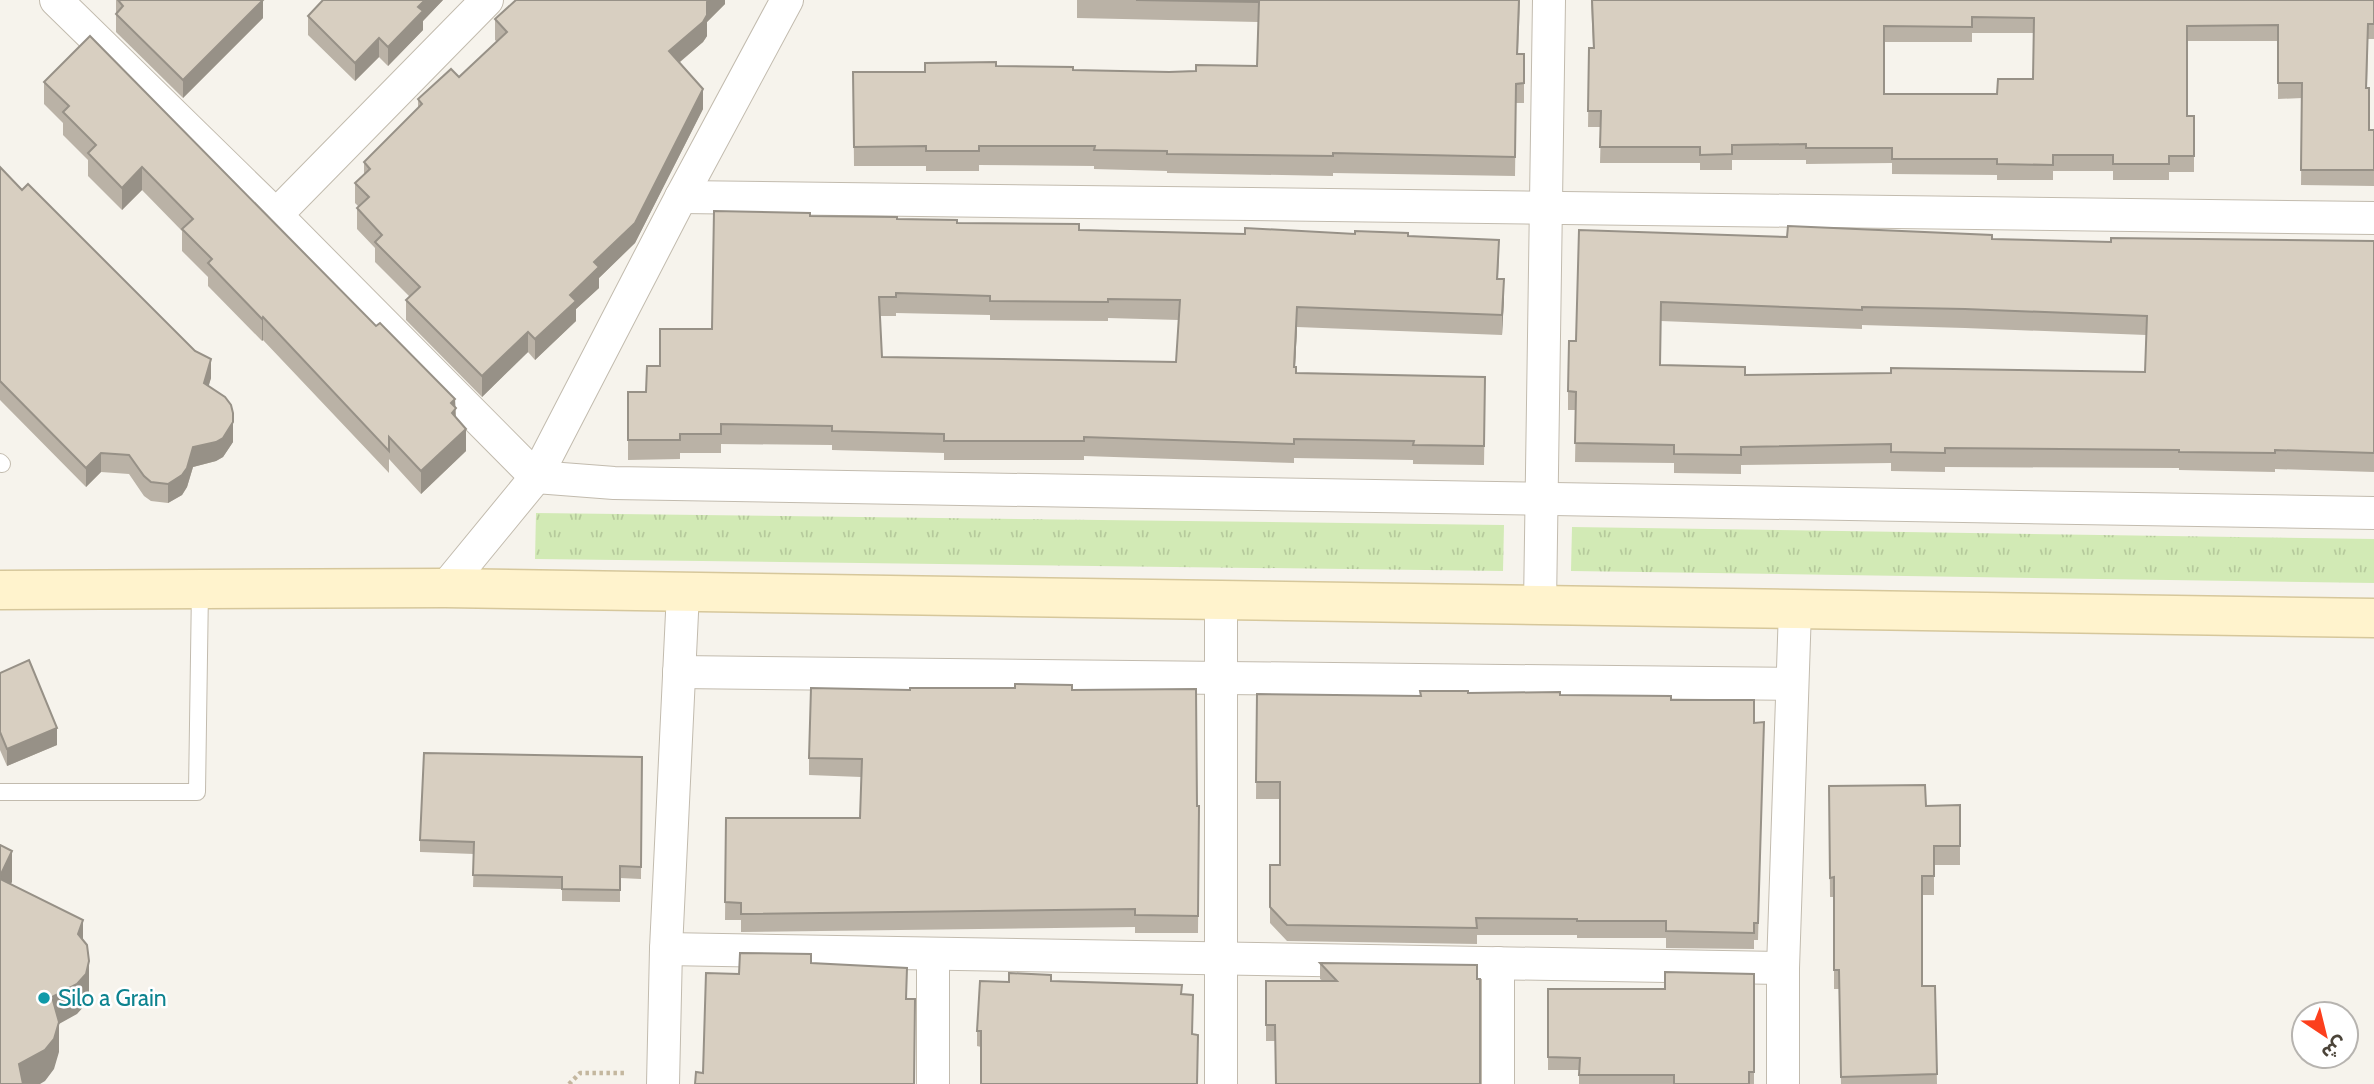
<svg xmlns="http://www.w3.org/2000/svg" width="2374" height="1084" viewBox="0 0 2374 1084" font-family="Cabin,'Noto Sans Arabic',sans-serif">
	<defs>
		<pattern id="grass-tufts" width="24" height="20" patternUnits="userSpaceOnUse" patternTransform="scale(1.75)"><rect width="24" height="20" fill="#d2eab5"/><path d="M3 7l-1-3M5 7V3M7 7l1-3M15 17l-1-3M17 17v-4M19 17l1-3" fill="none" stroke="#b6ca9c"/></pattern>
	</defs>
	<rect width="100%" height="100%" fill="#f6f3ec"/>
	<!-- grass -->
	<g fill="url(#grass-tufts)">
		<polygon points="536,513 1504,525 1503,571 535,559"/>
		<polygon points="1572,527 2374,539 2374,583 1571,571"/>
	</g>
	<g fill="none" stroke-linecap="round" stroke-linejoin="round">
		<!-- lane casing -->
		<g stroke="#c2bbae" stroke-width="18">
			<g id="lane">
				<polyline points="0,462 2,464"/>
				<polyline points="0,792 197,792 200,589"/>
			</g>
		</g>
		<!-- street casing -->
		<g stroke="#c2bbae" stroke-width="34">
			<g id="street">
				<polyline points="56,0 276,215 536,477 614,483 2374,513"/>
				<polyline points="681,197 2374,218"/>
				<polyline points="276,215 487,0"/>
				<polyline points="445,588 536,477 681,197 787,0"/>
				<polyline points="1221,600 1221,1084"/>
				<polyline points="1540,605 1549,0"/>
				<polyline points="679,672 1792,684"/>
				<polyline points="666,949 1783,968"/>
				<polyline points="663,1084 666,949 683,592"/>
				<polyline points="933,1084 933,954"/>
				<polyline points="1498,1084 1498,963"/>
				<polyline points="1783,1084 1783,968 1795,609"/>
			</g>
		</g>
		<!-- secondary casing -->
		<g stroke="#d6c79b" stroke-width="41">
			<polyline id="secondary" points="0,590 445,588 2374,618"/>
		</g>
		<!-- path -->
		<polyline stroke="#c4b79f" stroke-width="4.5" stroke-dasharray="3.5 3.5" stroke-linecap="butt" points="569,1084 580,1073 627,1073"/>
		<!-- lane -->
		<use href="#lane" stroke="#fff" stroke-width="16"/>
		<!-- street -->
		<use href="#street" stroke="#fff" stroke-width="32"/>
		<!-- secondary -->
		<use href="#secondary" stroke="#fff3cd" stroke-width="38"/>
	</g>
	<!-- wall -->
	<g fill="#bab2a6" fill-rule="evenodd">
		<polygon points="116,0 263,0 263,18 183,98 116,32"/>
		<polygon points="323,0 443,0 423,21 423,30 388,66 379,57 355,81 308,35 308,16"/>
		<polygon points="725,0 725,4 707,22 707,36 703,42 679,63 703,109 635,243 599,278 599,288 576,309 576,321 535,360 528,352 482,397 406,320 406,300 410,297 375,262 375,248 357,229 357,208 359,207 355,203 355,183 364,175 364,162 418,108 418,99 459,77 497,42 495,40 495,19"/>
		<polygon points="1077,0 1520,0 1518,54 1524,54 1524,103 1516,103 1515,176 1333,173 1333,176 1167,173 1167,171 1094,169 1094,166 979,165 979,171 926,171 926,166 854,166 853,72 925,72 996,66 1073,70 1169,72 1196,71 1257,66 1258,22 1077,18"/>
		<path d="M1591 0H2374V39H2368L2367 88 2369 130H2374V186L2301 185 2302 98 2278 99V41H2187V116H2194V172H2169V180H2113V171H2053V180H1997V175L1892 174V163L1806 164V160H1732V170H1700V163H1600L1601 127H1588L1589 48H1593ZM1972 33H2034L2033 79 1997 94H1884V42H1972Z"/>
		<polygon points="44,82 376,326 455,399 456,418 466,451 421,494 389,459 389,473 263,340 262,341 208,286 208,277 182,251 182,231 142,190 122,210 88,176 88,160 63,135 63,123 44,104"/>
		<polygon points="0,167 211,378 208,386 233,442 223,457 216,461 193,467 187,487 182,495 168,503 151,501 144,496 129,474 101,472 86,487 0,400"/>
		<path d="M810 216 897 219 1079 230 1245 234H1355L1408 236 1499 259 1498 279 1504 298 1502 335 1297 327 1295 367 1296 373 1485 396 1484 465 1413 464V460L1294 458V463L1084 456V460H944V453L832 450V445L721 444V453H680V459L628 460V392H646L660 366 712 329ZM896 313 990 315V320L1108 321V318L1179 320 1176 362 882 357 880 316H896Z"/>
		<path d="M1787 237 1992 239 2111 242 2374 241V472L2275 469V472L2179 470V468L1945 467V472L1891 471V463L1741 465V474L1674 473V463L1575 462 1576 410H1568V391L1576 341ZM1661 321 1862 329V325L1965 328 2146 335 2145 372 1745 375 1660 365Z"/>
		<polygon points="0,673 57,745 7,766 0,750"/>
		<polygon points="910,690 1072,690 1197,806 1199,806 1198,933 1135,933 1135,927 741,932 741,920 725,920 726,818 860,818 861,777 809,775 809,758"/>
		<polygon points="1468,693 1671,700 1754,723 1764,722 1758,940 1754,940 1754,949 1666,948 1666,938 1577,938 1577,935 1477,935 1477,944 1287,941 1270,923 1270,865 1280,865 1280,799 1256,799 1257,694 1421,696"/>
		<polygon points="642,757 641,879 620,878 620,902 562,901 562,889 473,887 474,854 420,852 420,840"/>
		<polygon points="1829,786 1926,806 1960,805 1960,865 1934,865 1934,895 1922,895 1922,986 1935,986 1937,1084 1841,1084 1839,989 1834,989 1834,897 1830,897"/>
		<polygon points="1320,963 1480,1084 1275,1041 1266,1041 1266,981 1323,981 1320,979"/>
		<polygon points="1754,974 1754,1084 1579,1084 1579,1070 1548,1070 1548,989 1665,989"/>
		<polygon points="1051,975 981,1047 977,1046 977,1031"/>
	</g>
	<!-- shaded-wall -->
	<g fill="#979187">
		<polygon points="263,0 263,18 183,98 183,80"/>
		<polygon points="425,0 443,0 423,21 423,30 388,66 388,47 418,7"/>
		<polygon points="709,0 725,0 725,4 707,22 707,36 703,42 669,71 669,51"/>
		<polygon points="379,38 379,57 355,81 355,63"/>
		<polygon points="703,89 703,109 635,243 599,278 599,288 576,309 576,321 535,360 535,339 594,262"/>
		<polygon points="142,167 142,190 122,210 122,188"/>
		<polygon points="1504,279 1504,298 1502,335 1502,315"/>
		<polygon points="1297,307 1297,327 1294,386 1294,367"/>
		<polygon points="263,317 263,340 262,341 262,319"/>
		<polygon points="528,332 528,352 482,397 482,376"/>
		<polygon points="211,359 211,378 204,402 204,383"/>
		<polygon points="455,399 456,431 452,436 451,403"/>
		<polygon points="233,413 233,442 223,457 216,461 193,467 187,487 182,495 168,503 168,484 193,447"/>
		<polygon points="466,429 466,451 421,494 421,471"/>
		<polygon points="101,453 101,472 86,487 86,468"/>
		<polygon points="57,728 57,745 7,766 7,749"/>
		<polygon points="12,851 12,882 0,906 0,876"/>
		<polygon points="83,920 83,951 78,934"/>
		<polygon points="89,961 89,992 86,1004 77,1014 59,1024 59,1052 54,1069 45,1081 40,1084 19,1084 19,1064 52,997"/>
	</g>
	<!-- building -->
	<g fill="#d8cfc1" stroke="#979187" stroke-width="2" fill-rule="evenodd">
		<polygon points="118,0 263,0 183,80 116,14 123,6"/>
		<polygon points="323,0 425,0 418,7 423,11 388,47 379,38 355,63 308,16"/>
		<polygon points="516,0 709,0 707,2 707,15 703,22 669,51 703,89 635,223 594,262 599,267 570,295 576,301 535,339 528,332 482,376 406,300 420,287 375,242 382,235 357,208 369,197 355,183 370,169 364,162 422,104 418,99 451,69 459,77 507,32 495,19"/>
		<polygon points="1136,0 1519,0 1517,54 1524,54 1524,83 1516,84 1515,157 1333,153 1333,156 1167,154 1167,151 1094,150 1095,146 979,146 979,151 926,151 926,146 854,147 853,72 925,72 925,63 996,62 996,66 1073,67 1073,70 1169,72 1196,71 1196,65 1257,66 1259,2"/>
		<path d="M1592 0H2374V24H2368L2366 88H2369V130H2374V170H2301L2302 83H2278V25L2187 26V116H2194V156H2169V164H2113V155H2053V165L1997 164V159H1892V148H1806V144L1732 145V154L1700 155V147H1600L1601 111H1588L1589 48H1594ZM1972 17 2034 18 2033 79H1998L1997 94H1884V26L1972 27Z"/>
		<polygon points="90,36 376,326 380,323 455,399 451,403 456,408 452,413 466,429 421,471 389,437 389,451 263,317 262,319 208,263 212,259 182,229 193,219 142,167 122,188 88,153 96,145 63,112 69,106 44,82"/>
		<polygon points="0,167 22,190 28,184 195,351 211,359 204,383 225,397 231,405 233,413 233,422 223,438 216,442 193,447 187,468 182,475 168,484 151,482 144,476 129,455 101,453 86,468 0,381"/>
		<path d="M714 211 810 213V216L897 217V219L957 220V223L1079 224V230L1245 234V228L1355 234V231L1408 233V236L1499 240 1497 279H1504L1502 315 1297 307 1294 367H1296V373L1485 377 1484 446 1413 445 1414 441 1294 439V444L1084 437V441H944V434L832 431V426L721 424V434H680V440H628V392H646L647 366H660V329H712ZM896 293 990 296V301L1108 302V299L1180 300 1176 362 882 357 879 297H896Z"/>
		<path d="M1788 226 1992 235V239L2111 242V238L2374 241V453L2275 450V453L2179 452V450L1945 448V453L1891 452V444L1741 447V455L1674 454V445L1575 443 1576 392 1568 391 1569 341H1576L1579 230 1787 237ZM1661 302 1862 310V307L1965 309 2147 316 2145 372 1891 368V373L1745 375V367L1660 365Z"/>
		<polygon points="29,660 57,728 7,749 0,732 0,673"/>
		<polygon points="1015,684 1072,685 1072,690 1196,689 1197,806 1199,806 1198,916 1135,915 1135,909 741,914 741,903 725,902 726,818 860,818 862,759 809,758 811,688 910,690 910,688 1015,688"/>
		<polygon points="1420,691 1468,691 1468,693 1560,692 1560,695 1671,696 1671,700 1754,700 1754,723 1764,722 1758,923 1754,923 1754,933 1666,931 1666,921 1577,921 1577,919 1476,918 1477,928 1287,925 1270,907 1270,865 1280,865 1280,782 1256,782 1257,694 1421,696"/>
		<polygon points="424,753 642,757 641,867 620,866 620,890 562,889 562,877 473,875 474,842 420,840"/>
		<polygon points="1925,785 1926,806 1960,805 1960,846 1934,846 1934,876 1922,876 1922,986 1935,986 1937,1074 1841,1077 1839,970 1834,970 1834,877 1830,878 1829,786"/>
		<polygon points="0,845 12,851 0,876"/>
		<polygon points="0,879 83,920 78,934 87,945 89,961 86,974 77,984 52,997 59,1022 54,1039 45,1050 19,1064 23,1084 0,1084"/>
		<polygon points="740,953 811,954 811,963 907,968 906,999 915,999 914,1084 695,1084 696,1072 703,1073 706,973 739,974"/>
		<polygon points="1320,963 1477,965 1477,979 1480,979 1480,1084 1276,1084 1275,1025 1266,1025 1266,981 1337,981"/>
		<polygon points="1665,972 1754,974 1754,1072 1749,1072 1749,1084 1674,1084 1674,1075 1579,1075 1580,1058 1548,1057 1548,989 1665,989"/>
		<polygon points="1009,973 1051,975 1051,981 1182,985 1181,994 1193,995 1192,1034 1198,1035 1197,1084 981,1084 981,1031 977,1031 980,981 1009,982"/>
	</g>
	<!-- markers -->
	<circle fill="#0f9aa8" stroke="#fff" stroke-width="2.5" cx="44" cy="998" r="7"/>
	<g text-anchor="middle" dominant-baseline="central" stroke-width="5" stroke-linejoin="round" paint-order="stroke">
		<!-- culture labels -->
		<g font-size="23" fill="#0d838f" stroke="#fff" text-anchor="start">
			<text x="58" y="998">Silo a Grain</text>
		</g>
	</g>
	<!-- north arrow -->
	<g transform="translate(2325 1035) rotate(145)"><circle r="33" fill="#ffffff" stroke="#b7b4b0" stroke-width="2"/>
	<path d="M0-5L12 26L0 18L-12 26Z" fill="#fc3f1d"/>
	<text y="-10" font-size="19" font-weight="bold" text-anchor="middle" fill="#4b4439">ش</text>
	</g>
</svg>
